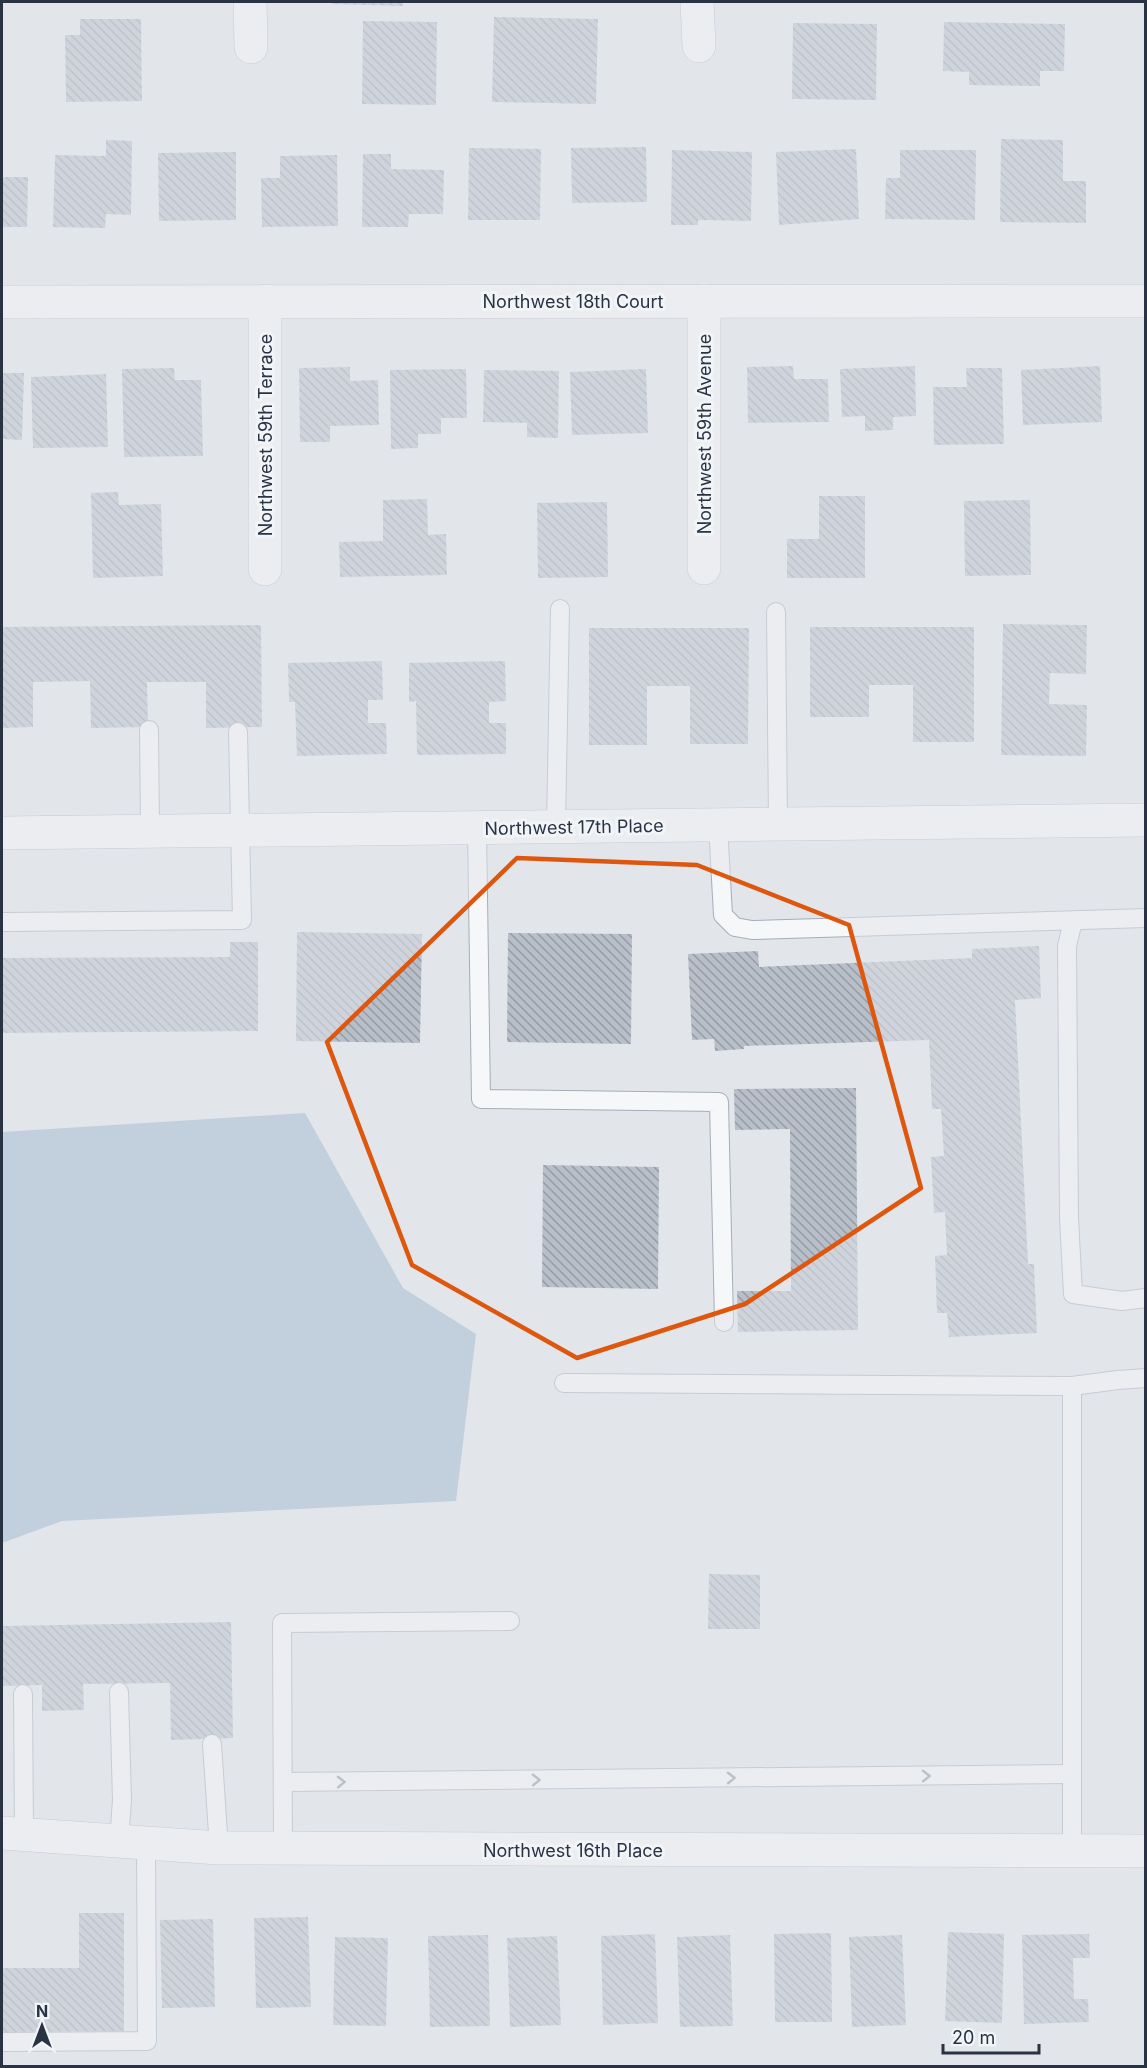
<svg xmlns="http://www.w3.org/2000/svg" width="1147" height="2068" viewBox="0 0 1147 2068" font-family="Inter,sans-serif">
	<defs>
		<pattern id="building-back-hatch" width="6" height="6" patternUnits="userSpaceOnUse" patternTransform="scale(1.5)"><rect width="6" height="6" fill="#b9bfc9"/><path d="M-1 5l2 2M0 0l6 6M5-1l2 2" fill="none" stroke="#969ca5"/></pattern>
	</defs>
	<rect width="100%" height="100%" fill="#e2e6eb"/>
	<!-- water -->
	<polygon fill="#9cb3cd" points="305,1113 403,1288 476,1334 456,1501 62,1521 2,1543 2,1132"/>
	<!-- building -->
	<g fill="url(#building-back-hatch)">
		<polygon points="332,2 403,2 403,6 332,4"/>
		<polygon points="494,17 598,19 596,104 492,102"/>
		<polygon points="80,19 141,19 142,101 66,102 65,35 80,35"/>
		<polygon points="363,21 437,22 436,105 362,104"/>
		<polygon points="944,22 1065,24 1064,71 1040,71 1040,86 969,85 969,72 943,71"/>
		<polygon points="793,23 877,24 876,100 792,99"/>
		<polygon points="1001,139 1063,140 1063,181 1086,181 1086,223 1000,222"/>
		<polygon points="106,140 132,141 131,215 106,214 105,228 53,227 55,155 106,156"/>
		<polygon points="646,147 647,202 572,203 571,148"/>
		<polygon points="469,148 541,149 540,220 468,220"/>
		<polygon points="856,149 859,219 779,225 776,152"/>
		<polygon points="672,150 752,152 751,221 698,220 698,225 671,225"/>
		<polygon points="900,150 976,150 975,220 885,219 886,178 900,178"/>
		<polygon points="236,152 236,220 159,221 158,153"/>
		<polygon points="363,154 391,154 391,169 444,170 443,214 409,214 408,227 362,227"/>
		<polygon points="337,155 338,226 262,227 261,178 280,178 280,156"/>
		<polygon points="2,177 28,177 27,227 2,227"/>
		<polygon points="793,366 794,379 828,379 829,422 748,423 747,367"/>
		<polygon points="915,366 916,416 893,417 893,430 865,431 865,416 842,417 840,369"/>
		<polygon points="1100,366 1102,422 1023,425 1021,370"/>
		<polygon points="350,367 350,381 378,380 379,425 330,426 330,442 300,442 299,368"/>
		<polygon points="174,368 175,380 201,380 203,456 124,457 122,369"/>
		<polygon points="966,368 1002,368 1004,444 934,445 933,387 967,387"/>
		<polygon points="466,369 467,418 441,418 441,434 418,434 418,448 391,449 390,370"/>
		<polygon points="646,369 648,433 572,435 570,372"/>
		<polygon points="484,370 559,371 558,438 527,437 527,423 483,422"/>
		<polygon points="2,373 24,373 22,440 2,439"/>
		<polygon points="106,374 108,447 33,448 31,377"/>
		<polygon points="118,492 119,505 161,504 163,576 93,578 91,493"/>
		<polygon points="819,496 865,496 865,578 787,578 787,539 819,539"/>
		<polygon points="427,499 428,535 446,534 447,575 340,577 339,542 383,541 383,500"/>
		<polygon points="1030,500 1031,575 965,576 964,501"/>
		<polygon points="607,502 608,577 538,578 537,503"/>
		<polygon points="1003,624 1087,625 1086,674 1050,673 1049,704 1087,705 1086,756 1001,755"/>
		<polygon points="261,625 262,727 206,728 206,682 147,682 148,727 91,728 90,681 33,682 33,727 2,728 2,627"/>
		<polygon points="810,627 974,627 974,742 913,742 913,685 869,685 869,717 810,717"/>
		<polygon points="589,628 749,628 748,744 690,744 690,686 647,686 647,745 589,745"/>
		<polygon points="382,661 383,700 368,700 368,723 386,723 387,754 297,756 295,702 289,702 288,663"/>
		<polygon points="505,661 506,701 489,702 489,723 506,723 506,754 417,755 416,701 409,702 409,663"/>
		<polygon points="297,932 422,934 420,1043 296,1041"/>
		<polygon points="508,933 632,934 631,1044 507,1042"/>
		<polygon points="230,942 258,942 258,1031 2,1033 2,958 230,957"/>
		<polygon points="1039,946 1041,998 1015,1000 1028,1264 1034,1264 1037,1333 949,1337 947,1313 937,1313 935,1256 947,1255 945,1212 934,1213 931,1157 944,1156 941,1109 932,1109 929,1040 744,1046 744,1049 715,1051 714,1039 692,1040 688,954 758,951 759,967 972,958 972,949"/>
		<polygon points="856,1088 858,1330 738,1332 737,1291 791,1291 790,1129 735,1130 734,1089"/>
		<polygon points="543,1165 659,1167 658,1289 542,1287"/>
		<polygon points="709,1574 760,1575 760,1629 708,1629"/>
		<polygon points="231,1622 233,1738 171,1740 170,1683 83,1684 84,1710 42,1711 42,1685 2,1686 2,1626"/>
		<polygon points="79,1913 124,1913 124,2031 2,2032 2,1968 79,1968"/>
		<polygon points="308,1917 311,2007 256,2008 254,1918"/>
		<polygon points="213,1919 215,2007 162,2008 160,1920"/>
		<polygon points="948,1932 1004,1934 1002,2023 945,2021"/>
		<polygon points="831,1933 832,2022 775,2022 774,1934"/>
		<polygon points="655,1934 658,2023 603,2025 601,1936"/>
		<polygon points="1089,1934 1090,1958 1073,1958 1074,1999 1088,1999 1089,2022 1024,2024 1022,1935"/>
		<polygon points="488,1935 490,2026 430,2027 428,1936"/>
		<polygon points="730,1935 733,2026 680,2027 677,1937"/>
		<polygon points="902,1935 906,2025 852,2027 849,1937"/>
		<polygon points="557,1936 561,2025 510,2027 507,1938"/>
		<polygon points="335,1937 388,1938 386,2026 333,2025"/>
	</g>
	<g fill="none" stroke-linecap="round" stroke-linejoin="round">
		<!-- lane casing -->
		<g stroke="#a7adb6" stroke-width="20">
			<g id="lane">
				<polyline points="776,612 778,824"/>
				<polyline points="149,730 150,832"/>
				<polyline points="718,825 723,915 735,927 752,930 1146,918"/>
				<polyline points="556,827 560,609"/>
				<polyline points="477,828 481,1099 719,1102 724,1322"/>
				<polyline points="1073,921 1067,946 1069,1218 1073,1294 1122,1301 1146,1298"/>
				<polyline points="2,922 242,920 238,732"/>
				<polyline points="564,1383 1072,1386 1072,1851"/>
				<polyline points="1072,1386 1118,1380 1146,1378"/>
				<polyline points="119,1692 122,1800 119,1842"/>
				<polyline points="23,1694 24,1834"/>
				<polyline points="212,1744 219,1848"/>
				<polyline points="283,1782 1072,1774"/>
				<polyline points="283,1849 282,1623 510,1621"/>
				<polyline points="2,2042 147,2041 146,1844"/>
			</g>
		</g>
		<!-- street casing -->
		<g stroke="#a7adb6" stroke-width="34">
			<g id="street">
				<polyline points="250,2 251,47"/>
				<polyline points="697,2 699,46"/>
				<polyline points="265,301 265,569"/>
				<polyline points="704,301 704,568"/>
				<polyline points="2,302 1146,301"/>
				<polyline points="2,833 1146,820"/>
				<polyline points="2,1833 219,1848 1146,1851"/>
			</g>
		</g>
		<!-- lane -->
		<use href="#lane" stroke="#f5f7f9" stroke-width="18"/>
		<!-- street -->
		<use href="#street" stroke="#f5f7f9" stroke-width="33"/>
	</g>
	<!-- one-way arrows -->
	<defs><path id="oneway-chevron" d="M-2-3.5L2.5 0L-2 3.5" fill="none" stroke-width="1.6" stroke-linecap="round" stroke-linejoin="round" transform="scale(1.5)"/></defs>
	<g stroke="#8f959e">
		<use href="#oneway-chevron" transform="translate(926 1776) rotate(-1)"/>
		<use href="#oneway-chevron" transform="translate(731 1778) rotate(-1)"/>
		<use href="#oneway-chevron" transform="translate(536 1780) rotate(-1)"/>
		<use href="#oneway-chevron" transform="translate(341 1782) rotate(-1)"/>
	</g>
	<!-- marked area -->
	<path d="M0 0H1147V2068H0ZM517 858 697 865 849 925 921 1188 745 1304 577 1358 412 1265 327 1042Z" fill="#e2e6eb" fill-opacity=".55" fill-rule="evenodd"/>
	<path fill="none" stroke="#de570f" stroke-width="4.5" stroke-linejoin="round" d="M517 858 697 865 849 925 921 1188 745 1304 577 1358 412 1265 327 1042Z"/>
	<g text-anchor="middle" dominant-baseline="central" stroke-width="6" stroke-linejoin="round" paint-order="stroke">
		<!-- street labels -->
		<g font-size="18" fill="#293344" stroke="#f2f5f8">
			<text x="573" y="301">Northwest 18th Court</text>
			<text transform="translate(704 434) rotate(-90)">Northwest 59th Avenue</text>
			<text transform="translate(265 435) rotate(-90)">Northwest 59th Terrace</text>
			<text transform="translate(574 827) rotate(-1)">Northwest 17th Place</text>
			<text x="573" y="1850">Northwest 16th Place</text>
		</g>
	</g>
	<!-- border -->
	<rect width="1147" height="2068" fill="none" stroke="#293344" stroke-width="6"/>
	<!-- north arrow -->
	<g transform="translate(42 2026)" stroke="#f2f5f8" stroke-width="4.5" paint-order="stroke">
	<path d="M0-4.5L10 22L0 15L-10 22Z" fill="#293344"/>
	<text y="-9" font-size="16" font-weight="bold" text-anchor="middle" fill="#293344">N</text>
	</g>
	<!-- scale -->
	<path d="M943 2044v9h96v-9" fill="none" stroke="#293344" stroke-width="3"/>
	<text x="952" y="2044" font-size="18" fill="#293344" stroke="#f2f5f8" stroke-width="4.5" paint-order="stroke">20 m</text>
</svg>
